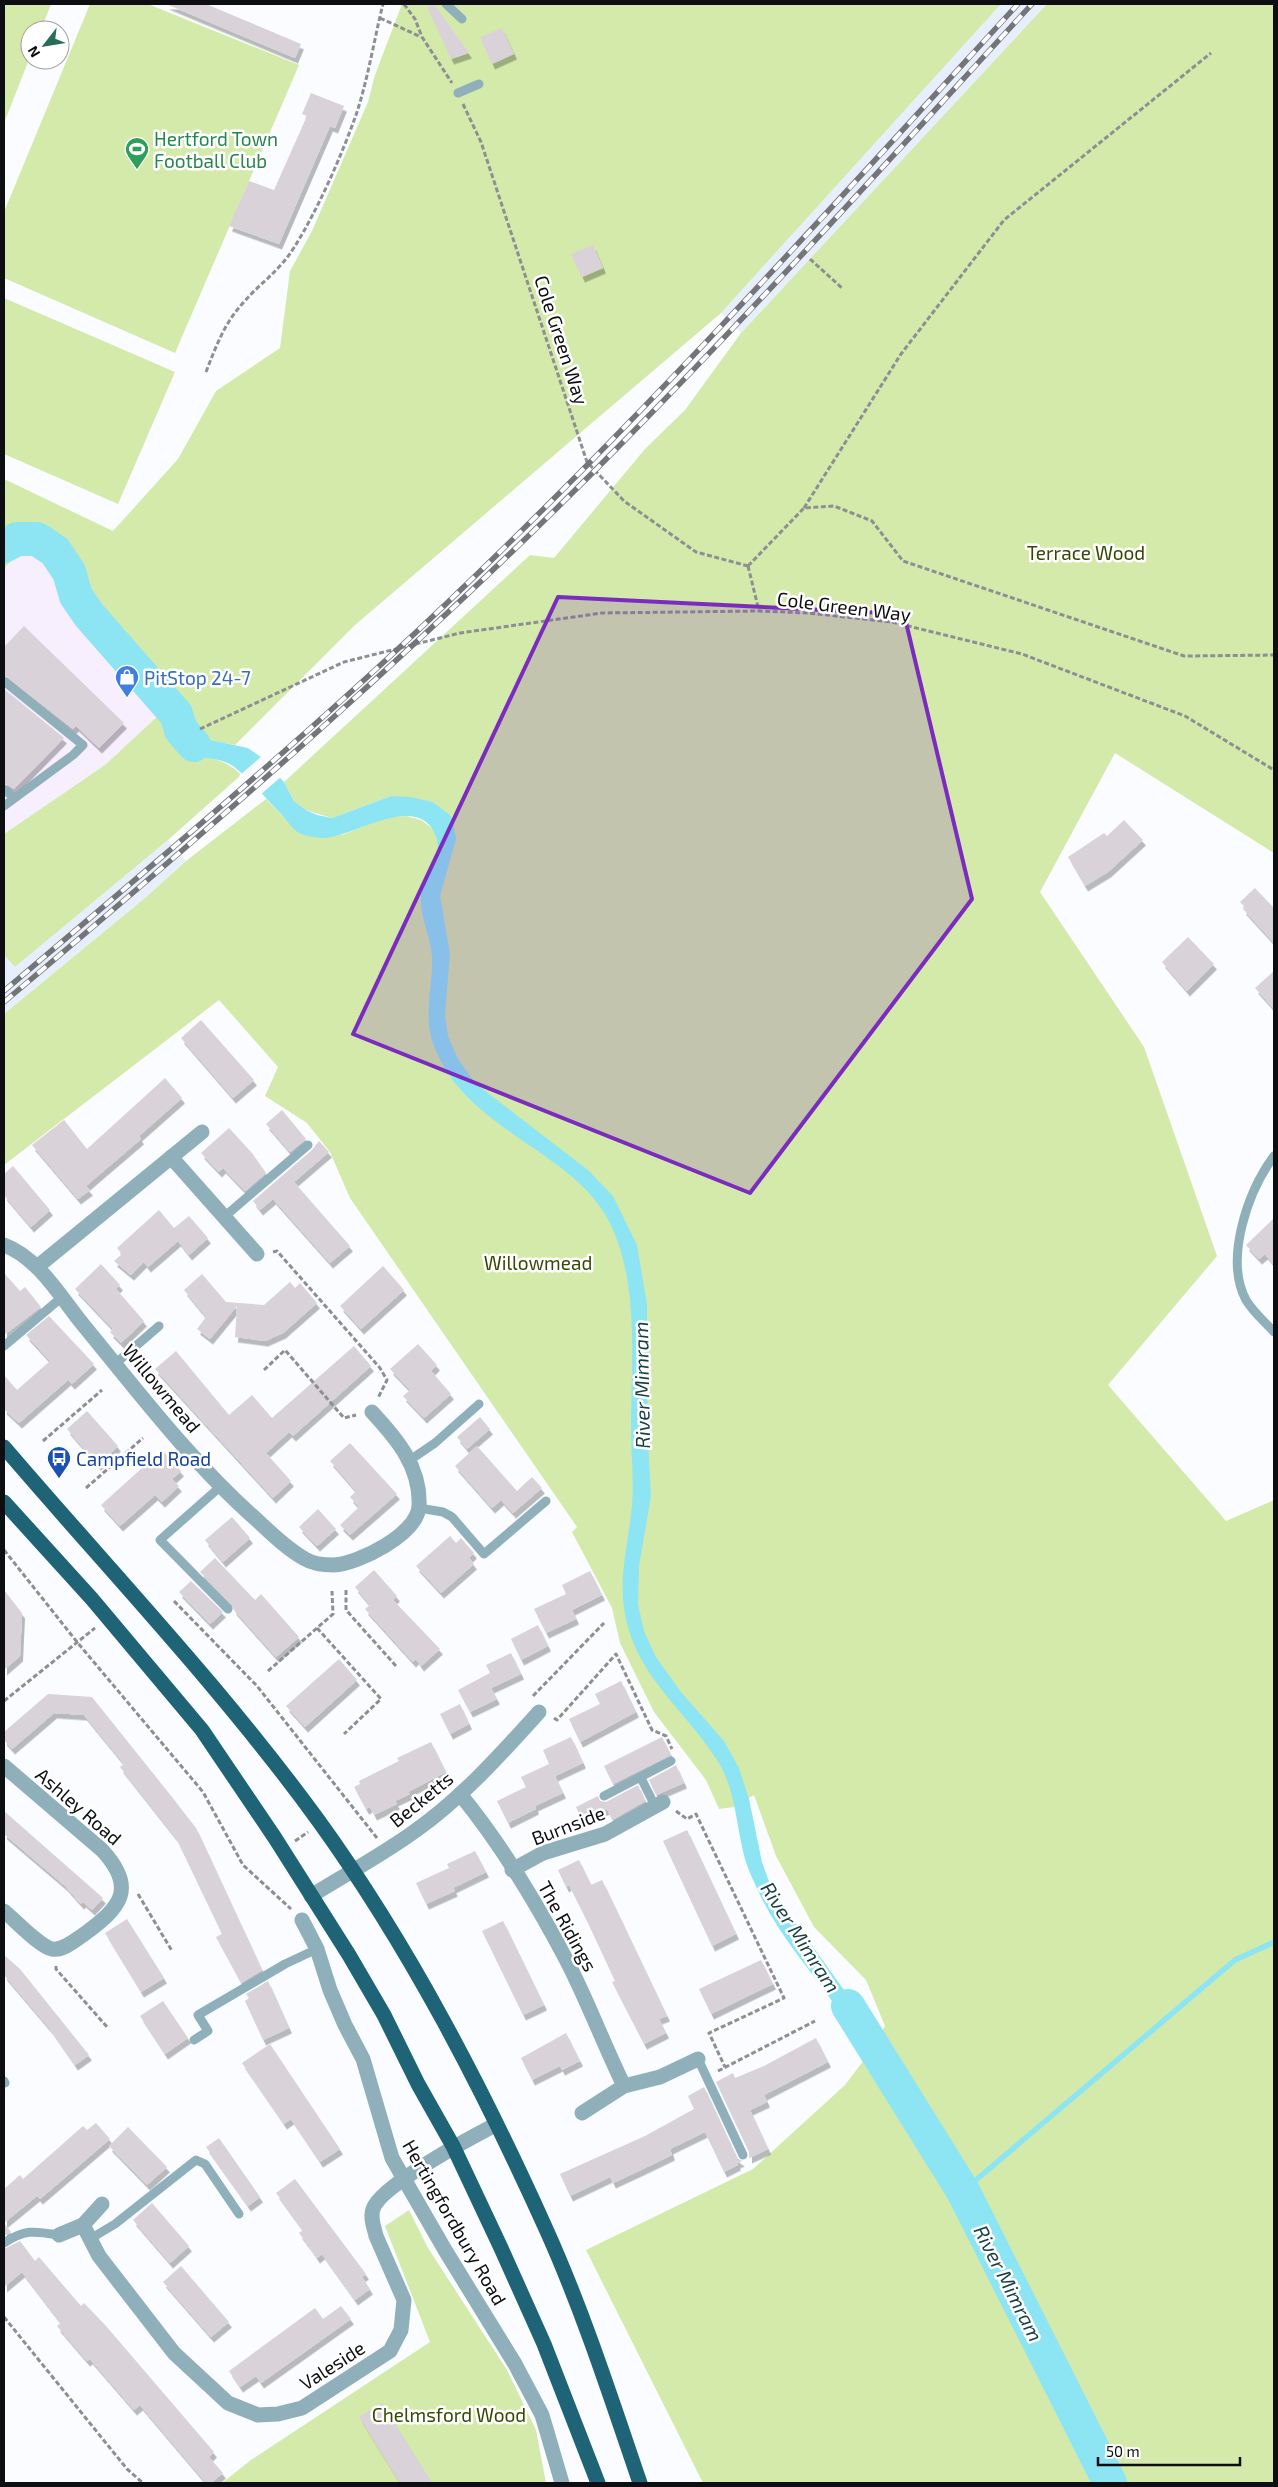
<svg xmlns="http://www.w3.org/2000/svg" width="1278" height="2487" viewBox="0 0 1278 2487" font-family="'Exo 2',sans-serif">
	<defs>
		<filter id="shadow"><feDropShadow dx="3" dy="5.5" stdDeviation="0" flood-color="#0004"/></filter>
	</defs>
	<rect width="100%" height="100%" fill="#fafcff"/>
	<!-- industrial -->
	<polygon fill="#f7eefe" points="35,550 49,558 61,572 73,601 159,715 105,765 4,834 4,566 18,554"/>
	<!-- built -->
	<g fill="#e7effd">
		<polygon points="1001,4 1047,4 741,333 721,313"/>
		<polygon points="168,840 186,861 145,898 4,1014 4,955 15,967"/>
	</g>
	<!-- green -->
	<g fill="#d4eaaa">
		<polygon points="4,4 51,4 41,30 30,30 30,57 4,123"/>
		<polygon points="90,4 148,4 299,65 175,353 4,278 4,212"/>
		<path d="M402 4H1001L721 313 355 625 235 745C198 738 191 739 182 700L117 656 49 558 18 554 4 568V479L113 531 178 459 216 391 280 348 290 271 312 231 368 102 375 75Z"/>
		<polygon points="1047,4 1274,4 1274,853 1115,753 1040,892 1144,1047 1217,1256 1108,1385 1226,1521 1274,1500 1274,2483 703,2483 586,2250 753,2169 845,2085 867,2056 885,2026 866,1980 814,1927 776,1856 754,1795 734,1807 719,1809 706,1780 654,1712 620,1643 612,1608 572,1532 577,1527 350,1198 330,1152 307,1123 265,1096 278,1067 219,1000 4,1165 4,1014 145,898 186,861 266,799 299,833 342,835 385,818 406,816 421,820 432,828 450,816 433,802 391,796 332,818 306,810 294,801 284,782 530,555 554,558 645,449 685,410 741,333"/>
		<polygon points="4,298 175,372 118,504 4,454"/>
		<path d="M159 715 186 752C207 757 226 759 241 775L168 840 15 967 4 955V834L105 765Z"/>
		<polygon points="409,2210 428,2248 507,2370 536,2430 546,2483 222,2483 251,2460 430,2342 385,2226"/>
	</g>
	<!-- water -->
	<path fill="#8de5f4" d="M182 700C186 714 189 729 201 738L248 748 261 757 284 782 294 801 306 810 317 815 332 818 391 796 410 797 433 802 450 815 453 821 456 839 440 896 450 954 445 1015 448 1036 458 1059 475 1083 588 1170 613 1196 637 1245 647 1304 648 1438 651 1496 639 1566 638 1604 644 1631 656 1657 681 1692 724 1741 739 1768 749 1799 762 1862 772 1890 878 2037 867 2056C856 2039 846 2022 835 2005 810 1970 781 1937 762 1899 756 1886 749 1872 745 1859 736 1827 736 1789 717 1760 684 1708 633 1674 624 1608 619 1574 629 1539 632 1505 634 1480 631 1453 631 1428 631 1363 639 1293 614 1232 581 1149 465 1135 433 1043 423 1014 433 987 432 957 431 938 420 918 421 898 422 875 446 858 435 834 417 792 353 837 325 838 319 838 304 836 299 833 293 830 286 819 281 814 266 799 250 779 233 766 219 756 196 760 184 750 174 742 167 725 159 715Z"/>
	<!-- pier -->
	<polygon fill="#fafcff" points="263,755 282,776 259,796 239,776"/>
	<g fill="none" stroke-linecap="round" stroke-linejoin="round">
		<!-- stream -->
		<polyline stroke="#8de5f4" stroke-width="5.5" points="963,2191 1235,1960 1274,1942"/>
		<!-- river -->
		<g stroke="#8de5f4" stroke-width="34">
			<polyline points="4,546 17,539 37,539 55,551 69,572 76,596 89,615 176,714 181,730 194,745"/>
			<polyline points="848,2006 963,2191 1110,2483"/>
		</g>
	</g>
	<!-- building -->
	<g fill="#d9d2d9" filter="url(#shadow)">
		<polygon points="166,4 206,4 301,44 295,58"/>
		<polygon points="434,4 469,53 451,59 427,7"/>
		<polygon points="502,28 514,54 492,64 480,37"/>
		<polygon points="311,93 344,106 335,128 330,126 279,244 229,226 249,181 274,190 307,116 302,114"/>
		<polygon points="593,245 603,268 582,277 571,254"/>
		<polygon points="24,626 124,723 99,748 76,726 73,729 4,675 4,647"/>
		<polygon points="4,689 64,738 14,789 4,783"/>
		<polygon points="1124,820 1143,840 1108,872 1085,886 1068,857 1104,833 1107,836"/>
		<polygon points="1255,888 1274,908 1274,943 1243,909 1245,907 1240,902"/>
		<polygon points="1188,937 1214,964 1187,991 1162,962"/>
		<polygon points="1274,971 1274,1009 1255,988"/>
		<polygon points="201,1020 254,1080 233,1098 181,1038"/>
		<polygon points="165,1078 182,1098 139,1136 141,1139 86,1186 90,1190 78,1199 32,1145 64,1120 87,1149"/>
		<polygon points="282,1110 306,1139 290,1152 266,1124"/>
		<polygon points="229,1128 252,1153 266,1173 245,1191 223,1168 219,1172 201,1153"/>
		<polygon points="319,1141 329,1152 294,1182 350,1246 330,1263 273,1199 260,1210 253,1201 312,1150"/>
		<polygon points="13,1166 50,1210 31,1227 4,1195 4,1174"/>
		<polygon points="159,1210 174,1228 189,1216 208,1238 189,1255 178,1241 148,1267 144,1262 131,1275 114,1261 122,1254 117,1248"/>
		<polygon points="1274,1218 1274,1265 1265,1254 1259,1259 1246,1245"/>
		<polygon points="101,1264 120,1285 116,1289 144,1321 121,1343 110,1332 113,1329 75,1289"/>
		<polygon points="383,1266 404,1290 361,1329 340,1306"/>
		<polygon points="4,1273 20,1291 25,1287 41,1307 4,1335"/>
		<polygon points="202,1274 226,1302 264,1305 290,1282 295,1288 300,1283 317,1303 283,1333 265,1341 235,1337 237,1306 210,1339 197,1329 206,1317 184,1290"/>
		<polygon points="49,1316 94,1364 72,1384 68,1380 19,1423 4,1409 4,1375 17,1390 50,1361 26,1335"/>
		<polygon points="418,1344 437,1365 431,1371 451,1394 424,1418 403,1396 410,1390 390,1369"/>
		<polygon points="354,1346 371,1366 293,1436 289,1432 266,1453 291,1481 273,1498 155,1369 176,1351 229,1415 252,1395 272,1418"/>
		<polygon points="87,1411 118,1446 98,1465 67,1429"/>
		<polygon points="480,1417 490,1429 467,1449 457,1437"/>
		<polygon points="350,1443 397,1494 350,1535 340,1525 359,1507 350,1497 356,1491 330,1461"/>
		<polygon points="477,1446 517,1491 532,1477 542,1488 513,1513 501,1500 492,1508 455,1466"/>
		<polygon points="162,1450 181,1471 172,1479 179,1486 162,1502 155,1495 120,1526 101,1505"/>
		<polygon points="318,1509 336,1529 317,1546 299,1527"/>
		<polygon points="232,1517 250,1538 223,1562 205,1540"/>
		<polygon points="450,1536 456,1543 461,1538 474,1553 469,1558 474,1564 441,1593 416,1566"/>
		<polygon points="215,1558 255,1600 261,1594 299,1637 276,1657 234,1610 232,1605 200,1572"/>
		<polygon points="374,1570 397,1596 393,1600 440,1649 421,1666 416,1659 413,1662 365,1609 370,1605 355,1587"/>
		<polygon points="590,1571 602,1595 572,1610 576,1619 546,1633 534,1609 566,1594 562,1585"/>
		<polygon points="191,1581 223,1612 210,1624 179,1592"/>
		<polygon points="4,1590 22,1613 20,1656 4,1670"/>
		<polygon points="538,1625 548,1646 521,1660 511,1639"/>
		<polygon points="511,1653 521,1674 491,1688 497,1699 470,1712 458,1690 490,1673 486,1665"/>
		<polygon points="339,1659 357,1680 305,1727 286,1706"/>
		<polygon points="621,1681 636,1712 580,1742 569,1719 600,1704 595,1694"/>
		<polygon points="48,1694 92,1697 172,1797 196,1828 262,1970 241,1983 216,1937 222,1934 176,1838 120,1767 124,1764 84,1715 54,1713 12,1749 4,1740 4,1732"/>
		<polygon points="460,1704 469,1724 450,1734 440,1714"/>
		<polygon points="571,1737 583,1763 555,1776 563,1793 535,1806 536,1809 508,1823 497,1801 526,1787 521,1777 549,1764 543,1750"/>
		<polygon points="662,1737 671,1755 613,1784 604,1766"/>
		<polygon points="431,1742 446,1772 408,1792 410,1794 395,1801 397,1804 374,1815 370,1807 366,1809 354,1787 360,1784 359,1781 399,1761 397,1758"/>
		<polygon points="676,1765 684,1783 656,1795 649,1780"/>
		<polygon points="638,1785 645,1801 612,1820 607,1809 582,1821 576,1807 598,1796 600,1801 606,1802"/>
		<polygon points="4,1811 103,1898 92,1910 83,1902 81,1904 65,1886 4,1834"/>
		<polygon points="687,1830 736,1934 712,1946 663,1841"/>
		<polygon points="475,1851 486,1872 453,1888 455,1891 426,1904 416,1883 449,1868 447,1864"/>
		<polygon points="579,1860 591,1885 602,1880 667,2016 659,2019 666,2033 644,2044 612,1982 615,1981 587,1921 569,1885 566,1887 558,1870"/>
		<polygon points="127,1919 164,1978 141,1992 105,1933"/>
		<polygon points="503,1921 544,2005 523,2015 482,1931"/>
		<polygon points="4,1955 20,1969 89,2055 75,2065 50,2029 4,1975"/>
		<polygon points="761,1960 773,1984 711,2014 699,1989"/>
		<polygon points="268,1981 289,2028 263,2040 245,2001 249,1998 246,1994"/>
		<polygon points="163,2001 188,2038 165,2054 140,2016"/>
		<polygon points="566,2033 580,2061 562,2070 560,2066 532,2080 521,2058"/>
		<polygon points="816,2038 828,2062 764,2095 767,2102 750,2110 768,2149 749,2158 749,2152 716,2082 733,2073 735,2078 764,2066"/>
		<polygon points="270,2044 340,2149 320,2162 291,2119 284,2124 242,2063"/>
		<polygon points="704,2087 737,2158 742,2161 737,2163 738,2165 724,2172 705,2132 670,2149 672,2155 643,2169 613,2183 610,2177 570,2196 560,2174 645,2136 694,2109 688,2096"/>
		<polygon points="96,2123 110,2139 40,2199 37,2196 4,2223 11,2232 4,2236 4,2189 20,2175 23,2179 83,2126 87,2130"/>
		<polygon points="128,2127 167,2167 147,2185 109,2146"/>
		<polygon points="219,2138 260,2197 248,2206 206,2147"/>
		<polygon points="295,2179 366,2274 362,2277 370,2289 355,2300 322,2254 317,2258 308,2245 299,2233 303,2230 276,2193"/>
		<polygon points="152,2203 189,2246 170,2263 133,2220"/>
		<polygon points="20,2241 35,2261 39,2257 81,2306 84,2303 106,2326 214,2452 209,2457 223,2473 211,2483 206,2483 140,2405 134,2410 90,2359 87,2361 57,2326 61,2323 22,2272 4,2287 4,2249"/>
		<polygon points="181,2266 229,2322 211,2337 163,2282"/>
		<polygon points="341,2306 351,2319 261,2383 256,2376 240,2387 229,2371 315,2308 323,2319"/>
		<polygon points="382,2403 432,2483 400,2483 359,2417"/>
	</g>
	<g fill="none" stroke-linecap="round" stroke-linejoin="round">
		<!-- path -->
		<g stroke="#8d8f92" stroke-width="3" stroke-dasharray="5 2.5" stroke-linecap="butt">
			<polyline points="404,4 415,19 422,37 452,83"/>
			<polyline points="380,18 421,37"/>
			<polyline points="463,104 481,142 587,462 624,501 696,552 748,566"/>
			<polyline points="810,259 842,288"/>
			<path d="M206 372C216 346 225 322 244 302 262 281 279 272 295 246 318 209 341 157 356 115 368 79 374 40 383 4"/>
			<polyline points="804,508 901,354 1004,220 1211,53"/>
			<polyline points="748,566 804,508 834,506 872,521 903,561 1184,656 1274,655"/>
			<polyline points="748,566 759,611"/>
			<polyline points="200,729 344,662 460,633 602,613 759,611 808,613 892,622 1022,654 1185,716 1274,770"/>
			<polyline points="273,1252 277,1251 380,1368 387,1380 378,1398"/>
			<polyline points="264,1370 285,1350 344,1418 356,1415"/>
			<polyline points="43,1441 102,1390"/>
			<polyline points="86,1488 143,1438"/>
			<polyline points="4,1550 77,1642 203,1792 243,1865 291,1909"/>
			<polyline points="346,1590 346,1610 396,1666"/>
			<polyline points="174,1601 257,1686 377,1838"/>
			<polyline points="317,1628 381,1699 344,1734"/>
			<polyline points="268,1671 333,1614 332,1591"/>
			<polyline points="533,1696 604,1623"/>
			<polyline points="4,1701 95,1628"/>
			<polyline points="554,1718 557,1720 616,1654 652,1730 666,1736 672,1749"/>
			<polyline points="676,1811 687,1819 696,1814 784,1998 709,2033 725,2067"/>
			<polyline points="295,1841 308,1832"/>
			<polyline points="138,1894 172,1951"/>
			<polyline points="56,1966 56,1969 108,2028"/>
			<polyline points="718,2071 815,2021"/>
			<polyline points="4,2317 127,2469 143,2483"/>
		</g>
		<!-- service -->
		<g stroke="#8fb0ba" stroke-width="9">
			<polyline points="446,4 462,19"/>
			<polyline points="458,93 479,84"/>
			<polyline points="4,681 83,745 73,755 4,806"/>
			<polyline points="4,789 14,798"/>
			<path d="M1274 1156C1248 1191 1224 1259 1246 1300 1253 1312 1265 1322 1274 1332"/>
			<polyline points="224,1217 308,1145"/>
			<polyline points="4,1346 61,1298"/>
			<polyline points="115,1364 159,1326"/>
			<polyline points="410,1460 435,1443 479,1404"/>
			<polyline points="221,1486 160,1540 228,1609"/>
			<polyline points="419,1508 443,1512 452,1517 484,1554 546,1501"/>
			<polyline points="641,1778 655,1806"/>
			<polyline points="604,1796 671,1761"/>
			<polyline points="194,2040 208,2031 198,2015 285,1964 317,1949"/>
			<polyline points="698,2059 743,2155"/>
			<polyline points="4,2081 5,2083"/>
			<polyline points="90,2239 115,2224 196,2160 205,2164 239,2214"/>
			<path d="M4 2243C25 2229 34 2231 59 2235"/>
		</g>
		<!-- minor -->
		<g stroke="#8fb0ba" stroke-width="15">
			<polyline points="171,1157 257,1254"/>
			<path d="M4 1245C39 1258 61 1298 85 1327 139 1393 193 1464 258 1521 272 1534 287 1549 305 1559 313 1564 324 1565 334 1565 358 1564 418 1534 419 1506 421 1467 397 1439 372 1412"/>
			<polyline points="37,1267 202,1132"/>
			<path d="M4 1766 102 1850C138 1889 120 1908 83 1935 74 1941 63 1951 52 1949 39 1946 15 1920 4 1911"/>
			<path d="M460 1794C501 1844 537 1904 567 1961 588 2002 604 2045 624 2086"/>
			<polyline points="512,1870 543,1853 605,1834 663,1802"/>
			<path d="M311 1896C346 1874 382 1855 415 1831 462 1798 501 1754 539 1712"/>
			<polyline points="302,1920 317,1949 330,1990 345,2025 363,2059 392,2158 445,2250 515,2364 542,2415 562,2483"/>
			<polyline points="582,2113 624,2086 660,2077 698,2059"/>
			<path d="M83 2225 99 2256 174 2353 228 2403 258 2415 278 2414 302 2408 390 2351 401 2330 404 2300 376 2236C374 2227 370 2218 373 2209 380 2186 472 2137 495 2125"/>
			<polyline points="59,2235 83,2225 102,2204"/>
		</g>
		<!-- trunk -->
		<g stroke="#1f6476" stroke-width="15">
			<path d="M4 1447C110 1571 222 1688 318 1820 409 1946 482 2087 546 2229 583 2311 611 2398 640 2483"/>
			<polyline points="4,1502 92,1599 202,1730 275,1838 349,1955 384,2015 418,2084 453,2146 501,2248 544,2344 598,2483"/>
		</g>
		<!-- rail casing -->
		<g stroke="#747578" stroke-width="5.5">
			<g id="rail">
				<path d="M4 991C132 882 262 774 386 660 610 454 813 228 1018 4"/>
				<path d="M4 1002C219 821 432 637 629 436 767 296 899 149 1032 4"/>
			</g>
		</g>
		<!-- rail -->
		<use href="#rail" stroke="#fff" stroke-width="4" stroke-dasharray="11" stroke-linecap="butt"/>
	</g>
	<!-- marked area -->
	<path fill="#7b2cbf" fill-opacity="0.2" stroke="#7b2cbf" stroke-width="4" stroke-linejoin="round" d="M558 597 904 614 972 899 750 1193 353 1034Z"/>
	<!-- icons -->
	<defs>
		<g id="stadium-pin" transform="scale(1.25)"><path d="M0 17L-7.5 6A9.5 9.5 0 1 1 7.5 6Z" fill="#2e9e5b" stroke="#fff"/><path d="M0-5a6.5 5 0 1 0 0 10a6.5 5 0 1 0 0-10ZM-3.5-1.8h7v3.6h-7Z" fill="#fff"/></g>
		<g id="shop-pin" transform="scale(1.25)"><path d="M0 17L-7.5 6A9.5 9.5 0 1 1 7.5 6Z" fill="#3f7fe0" stroke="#fff"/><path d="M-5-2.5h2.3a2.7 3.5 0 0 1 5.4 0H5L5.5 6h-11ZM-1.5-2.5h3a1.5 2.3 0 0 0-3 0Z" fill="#fff"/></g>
		<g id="bus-pin" transform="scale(1.25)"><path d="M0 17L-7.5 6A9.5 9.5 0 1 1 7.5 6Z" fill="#1a4fb4" stroke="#fff"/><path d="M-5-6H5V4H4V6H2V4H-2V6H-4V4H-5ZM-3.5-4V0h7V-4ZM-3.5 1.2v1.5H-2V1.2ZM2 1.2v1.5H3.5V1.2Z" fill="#fff"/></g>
	</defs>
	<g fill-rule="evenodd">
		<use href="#stadium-pin" x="137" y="149"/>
		<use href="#shop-pin" x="127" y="677"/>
		<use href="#bus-pin" x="59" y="1458"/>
	</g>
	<g text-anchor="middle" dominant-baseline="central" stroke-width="5" stroke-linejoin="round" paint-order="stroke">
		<!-- leisure labels -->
		<g font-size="19" fill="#27864d" stroke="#fff" text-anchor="start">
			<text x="154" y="138">Hertford Town<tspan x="154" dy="22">Football Club</tspan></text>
		</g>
		<!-- street labels -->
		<g font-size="19" fill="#0d0e11" stroke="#fff">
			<text transform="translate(562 340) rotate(72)">Cole Green Way</text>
			<text transform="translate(844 606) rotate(7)">Cole Green Way</text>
			<text transform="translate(162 1388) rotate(50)">Willowmead</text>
			<text transform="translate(421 1799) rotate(-39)">Becketts</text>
			<text transform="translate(79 1806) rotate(41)">Ashley Road</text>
			<text transform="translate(568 1825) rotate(-21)">Burnside</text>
			<text transform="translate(568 1926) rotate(61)">The Ridings</text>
			<text transform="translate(455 2222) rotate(60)">Hertingfordbury Road</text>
			<text transform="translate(332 2365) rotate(-33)">Valeside</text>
		</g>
		<!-- park labels -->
		<g font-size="19" fill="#364800" stroke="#fff">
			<text x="1086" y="552">Terrace Wood</text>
			<text x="538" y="1262">Willowmead</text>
			<text x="449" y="2414">Chelmsford Wood</text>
		</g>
		<!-- shop labels -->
		<g font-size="19" fill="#366cbe" stroke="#fff" text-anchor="start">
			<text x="144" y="677">PitStop 24-7</text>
		</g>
		<!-- transit labels -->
		<g font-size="19" fill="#164399" stroke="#fff" text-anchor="start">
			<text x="76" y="1458">Campfield Road</text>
		</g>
		<!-- water labels -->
		<g font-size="20" font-style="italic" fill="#174147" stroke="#fff">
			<text transform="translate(641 1385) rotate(-91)">River Mimram</text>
			<text transform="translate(801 1937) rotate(57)">River Mimram</text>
			<text transform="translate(1009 2283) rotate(63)">River Mimram</text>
		</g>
	</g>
	<!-- border -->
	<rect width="1278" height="2487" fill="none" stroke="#0d0e11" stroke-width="10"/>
	<!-- north arrow -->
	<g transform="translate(45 45) rotate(239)"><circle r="24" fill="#ffffff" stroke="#9e9fa0"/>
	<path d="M0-4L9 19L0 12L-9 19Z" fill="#2b6b59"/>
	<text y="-8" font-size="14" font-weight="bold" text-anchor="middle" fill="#0d0e11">N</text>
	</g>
	<!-- scale -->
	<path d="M1098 2457v8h142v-8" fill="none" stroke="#0d0e11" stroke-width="2.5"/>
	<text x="1106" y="2457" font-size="15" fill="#0d0e11" stroke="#ffffff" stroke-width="4" paint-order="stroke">50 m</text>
</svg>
